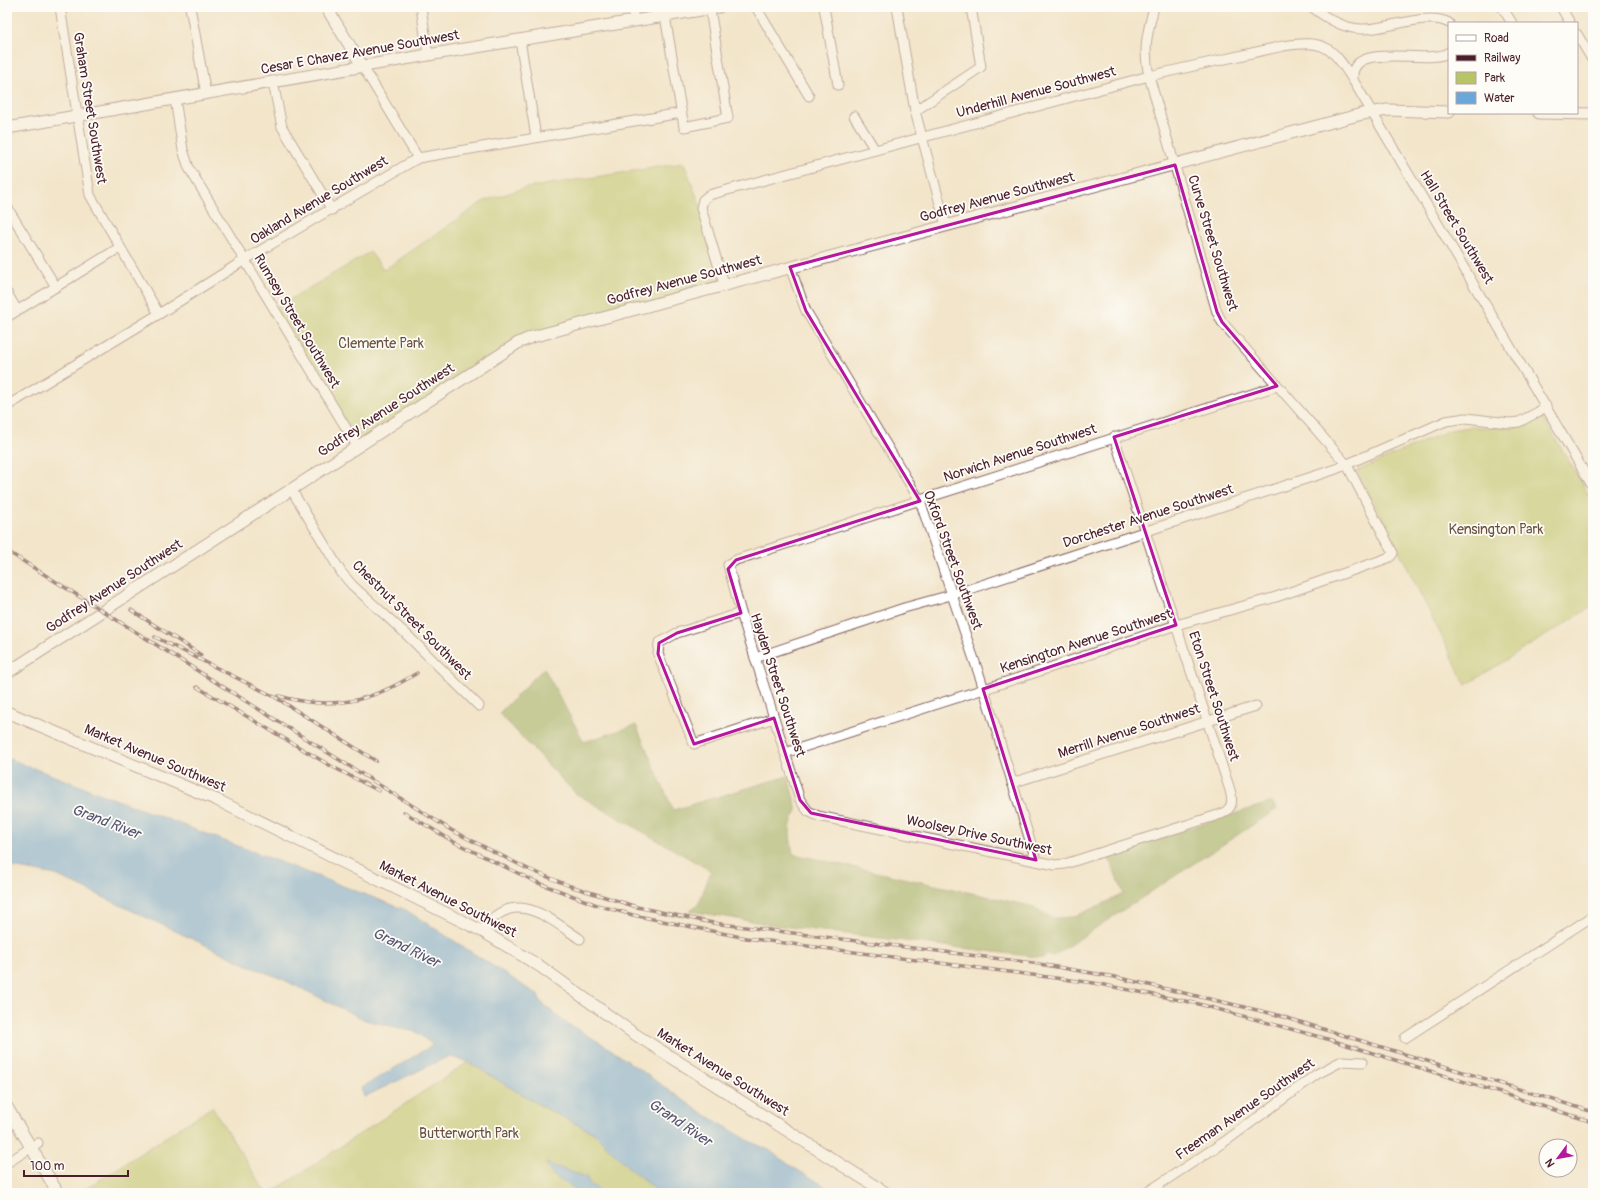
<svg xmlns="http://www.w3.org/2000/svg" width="1600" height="1200" viewBox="0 0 1600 1200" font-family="Pangolin,sans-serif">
	<rect width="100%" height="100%" fill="#fdfcf7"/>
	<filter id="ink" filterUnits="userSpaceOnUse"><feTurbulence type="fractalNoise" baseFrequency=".025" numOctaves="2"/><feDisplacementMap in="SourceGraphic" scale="8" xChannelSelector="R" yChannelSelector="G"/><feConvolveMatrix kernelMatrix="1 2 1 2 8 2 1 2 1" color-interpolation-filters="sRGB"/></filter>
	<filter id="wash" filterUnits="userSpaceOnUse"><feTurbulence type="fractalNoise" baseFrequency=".012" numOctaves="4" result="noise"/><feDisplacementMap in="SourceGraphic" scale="16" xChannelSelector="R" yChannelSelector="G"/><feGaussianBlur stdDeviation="0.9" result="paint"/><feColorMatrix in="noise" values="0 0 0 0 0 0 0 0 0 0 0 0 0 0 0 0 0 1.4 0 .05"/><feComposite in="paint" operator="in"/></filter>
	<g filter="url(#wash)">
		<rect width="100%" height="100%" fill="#f2e5cb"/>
		<!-- green -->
		<g fill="#b8c566" stroke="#817248">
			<polygon points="684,163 701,208 724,284 532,337 357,446 274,309 370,252 384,270 484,201 525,188"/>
			<polygon points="1538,418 1543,418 1545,421 1593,502 1593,606 1466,685 1400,553 1357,471 1450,430 1469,427 1516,427"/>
			<polygon points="468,1062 543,1107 594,1133 628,1167 660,1193 271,1193"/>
			<polygon points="212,1107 266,1193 87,1193 84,1190"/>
		</g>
		<!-- forest -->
		<path fill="#92aa5b" stroke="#6e6443" d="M544 668 584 742 636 725 673 810 788 776 797 811C787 827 790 836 793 854L1031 906 1052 918 1074 917 1124 894 1107 854 1272 802 1277 809 1053 956 1045 955 1044 958 773 925 690 911 699 903 711 871 575 793 499 713Z"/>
		<!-- water -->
		<g fill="#6aa7db" stroke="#5a6383">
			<polygon points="7,758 406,910 538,995 540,1001 563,1021 606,1046 696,1109 751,1142 769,1150 791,1166 837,1193 660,1193 628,1167 594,1133 543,1107 468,1062 449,1056 364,1097 361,1088 433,1045 416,1032 365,1020 282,979 252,967 56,875 7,866"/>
			<polygon points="546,1163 586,1177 590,1184 604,1193 586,1193 570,1186 552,1175"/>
		</g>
	</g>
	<g filter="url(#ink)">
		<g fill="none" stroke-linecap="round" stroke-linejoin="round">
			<!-- minor casing -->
			<g stroke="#856463" stroke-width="11">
				<g id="minor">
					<polyline points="60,7 90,195 159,314"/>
					<polyline points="190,7 206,94"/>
					<polyline points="421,7 428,55"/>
					<polyline points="632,7 634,21"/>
					<polyline points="756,7 809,96"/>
					<polyline points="824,7 838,85"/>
					<polyline points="897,7 915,111 946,226"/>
					<path d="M1312 7C1326 18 1346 30 1365 29 1389 29 1429 11 1449 23"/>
					<polyline points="1502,7 1512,23"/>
					<polyline points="1561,7 1570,23"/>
					<polyline points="665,16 684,127 728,118 710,9"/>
					<polyline points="1577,34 1593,61"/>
					<polyline points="520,40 536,137"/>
					<path d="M1449 52C1431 67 1348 38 1353 80L1593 487"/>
					<polyline points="363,67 418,158"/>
					<polyline points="273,82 282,127 332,210"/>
					<polyline points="175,99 183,150 189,168 357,446"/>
					<polyline points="915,111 981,67 971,7"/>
					<polyline points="854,116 875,150"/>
					<polyline points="7,207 56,287"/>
					<polyline points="790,267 806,311 920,501 981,680 1036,860"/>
					<path d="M724 284 701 208 703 200 709 195 1149 76 1283 46C1324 40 1331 45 1353 80"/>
					<polyline points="7,293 17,310"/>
					<polyline points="7,317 119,248"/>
					<polyline points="7,406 159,314 251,256 418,158 681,113"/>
					<path d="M1114 437 1230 790C1233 801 1233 809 1221 814L1065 864 1055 865 818 816 808 811 800 800 741 613 728 565 736 560C916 501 1096 443 1277 386"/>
					<polyline points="291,489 341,572 352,585 405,633 479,706"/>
					<polyline points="741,613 677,633 659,643 658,654 694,744 774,718"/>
					<polyline points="755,658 904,608 951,595 1336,469 1446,421 1466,418 1509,423 1519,422 1538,412 1546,406"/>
					<path d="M785 753 1037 672 1176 625 1276 597 1382 560 1390 557 1393 553 1347 465 1222 322 1217 312 1149 76C1143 48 1147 34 1154 7"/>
					<polyline points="1012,783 1256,706"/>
					<path d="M482 931C513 886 547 917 580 939"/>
					<polyline points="1405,1038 1593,916"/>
					<polyline points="7,1163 38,1143"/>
					<polyline points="1146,1193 1227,1140 1317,1074 1342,1061 1363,1062"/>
				</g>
			</g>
			<!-- major casing -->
			<g stroke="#856463" stroke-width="13">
				<g id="major">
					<polyline points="326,7 363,67"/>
					<polyline points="1539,113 1593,114"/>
					<polyline points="7,128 428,55 719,7"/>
					<polyline points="7,673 518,343 532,337 1362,114 1388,110 1449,112"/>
					<polyline points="7,712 217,800 482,931 541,967 633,1033 886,1193"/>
					<polyline points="7,1107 58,1193"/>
				</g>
			</g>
			<!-- minor -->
			<use href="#minor" stroke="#fff" stroke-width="9"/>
			<!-- major -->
			<use href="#major" stroke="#fff" stroke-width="11"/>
			<!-- rail casing -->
			<g stroke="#4a1f2b" stroke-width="3.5">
				<g id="rail">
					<polyline points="7,551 451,830 528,869 570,886 637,907 713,923 1033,963 1115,977 1274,1014 1593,1112"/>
					<polyline points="131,610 201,655"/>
					<polyline points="155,637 275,697 376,761"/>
					<polyline points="197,687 331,766 379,791"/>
					<path d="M279 696C332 711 371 702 417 673"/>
					<polyline points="404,812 454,842 536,882 597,905 633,915 746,938 1094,983 1195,1003 1331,1040 1593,1122"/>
				</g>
			</g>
			<!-- rail -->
			<use href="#rail" stroke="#fdfcf7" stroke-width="2" stroke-dasharray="6" stroke-linecap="butt"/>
		</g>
	</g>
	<!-- marked area -->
	<path d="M0 0H1600V1200H0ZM1175 165 1217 312 1222 322 1277 386 1114 437 1176 625 983 689 1036 860 811 813 800 800 774 718 694 744 658 654 659 643 677 633 741 613 728 569 736 560 920 501 806 311 790 267Z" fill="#f2e5cb" fill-opacity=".55" fill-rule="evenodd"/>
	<path fill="none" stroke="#b5179e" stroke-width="3" stroke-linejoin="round" d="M1175 165 1217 312 1222 322 1277 386 1114 437 1176 625 983 689 1036 860 811 813 800 800 774 718 694 744 658 654 659 643 677 633 741 613 728 569 736 560 920 501 806 311 790 267Z"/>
	<g text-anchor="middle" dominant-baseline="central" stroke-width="3.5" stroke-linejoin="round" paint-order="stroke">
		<!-- street labels -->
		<g font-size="14" fill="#4a1f2b" stroke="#fdfcf7">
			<text transform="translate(360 52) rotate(-10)">Cesar E Chavez Avenue Southwest</text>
			<text transform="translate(1036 92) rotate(-15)">Underhill Avenue Southwest</text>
			<text transform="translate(90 108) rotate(81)">Graham Street Southwest</text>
			<text transform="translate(997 197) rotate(-15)">Godfrey Avenue Southwest</text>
			<text transform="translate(319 200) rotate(-31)">Oakland Avenue Southwest</text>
			<text transform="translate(1457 227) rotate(59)">Hall Street Southwest</text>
			<text transform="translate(1213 243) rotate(73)">Curve Street Southwest</text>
			<text transform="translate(684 280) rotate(-15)">Godfrey Avenue Southwest</text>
			<text transform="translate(297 321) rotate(59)">Rumsey Street Southwest</text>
			<text transform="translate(386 410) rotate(-33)">Godfrey Avenue Southwest</text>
			<text transform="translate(1020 453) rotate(-18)">Norwich Avenue Southwest</text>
			<text transform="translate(1148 516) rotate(-18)">Dorchester Avenue Southwest</text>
			<text transform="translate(953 560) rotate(70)">Oxford Street Southwest</text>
			<text transform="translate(114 586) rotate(-33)">Godfrey Avenue Southwest</text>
			<text transform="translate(412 620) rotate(45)">Chestnut Street Southwest</text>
			<text transform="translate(1086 641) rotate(-18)">Kensington Avenue Southwest</text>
			<text transform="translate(778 685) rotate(72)">Hayden Street Southwest</text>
			<text transform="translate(1214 696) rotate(72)">Eton Street Southwest</text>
			<text transform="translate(1129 731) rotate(-18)">Merrill Avenue Southwest</text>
			<text transform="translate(155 758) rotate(23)">Market Avenue Southwest</text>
			<text transform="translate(979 835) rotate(12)">Woolsey Drive Southwest</text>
			<text transform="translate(448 899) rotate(27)">Market Avenue Southwest</text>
			<text transform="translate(723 1072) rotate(32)">Market Avenue Southwest</text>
			<text transform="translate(1245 1109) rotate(-35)">Freeman Avenue Southwest</text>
		</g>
		<!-- park labels -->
		<g font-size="14" fill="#6b513d" stroke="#fdfcf7">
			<text x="381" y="343">Clemente Park</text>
			<text x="1496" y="529">Kensington Park</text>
			<text x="469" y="1133">Butterworth Park</text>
		</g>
		<!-- water labels -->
		<g font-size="15" font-style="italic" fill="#575571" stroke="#fdfcf7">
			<text transform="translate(106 822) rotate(21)">Grand River</text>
			<text transform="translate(406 948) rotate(26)">Grand River</text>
			<text transform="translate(680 1123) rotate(34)">Grand River</text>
		</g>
	</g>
	<!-- margin -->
	<rect width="1600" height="1200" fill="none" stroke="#fdfcf7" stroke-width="24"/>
	<!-- legend -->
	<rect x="1448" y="22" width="130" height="92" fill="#fdfcf7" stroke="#b5a4a5"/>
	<rect x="1456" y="35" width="20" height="6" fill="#ffffff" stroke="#b5a4a5"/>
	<text x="1484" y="42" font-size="12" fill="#4a1f2b">Road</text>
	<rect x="1456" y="55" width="20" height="6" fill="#4a1f2b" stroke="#b5a4a5"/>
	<text x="1484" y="62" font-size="12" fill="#4a1f2b">Railway</text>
	<rect x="1456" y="72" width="20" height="12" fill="#b8c566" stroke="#b5a4a5"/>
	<text x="1484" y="82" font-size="12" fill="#4a1f2b">Park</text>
	<rect x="1456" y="92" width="20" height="12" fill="#6aa7db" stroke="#b5a4a5"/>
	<text x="1484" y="102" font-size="12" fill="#4a1f2b">Water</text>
	<!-- north arrow -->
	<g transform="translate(1558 1158) rotate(238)"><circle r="19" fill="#fdfcf7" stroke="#b5a4a5"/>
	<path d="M0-3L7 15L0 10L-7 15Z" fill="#b5179e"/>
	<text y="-6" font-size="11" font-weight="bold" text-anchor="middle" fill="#4a1f2b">N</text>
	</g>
	<!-- scale -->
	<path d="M24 1170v6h104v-6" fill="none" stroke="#4a1f2b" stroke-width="2"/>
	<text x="30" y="1170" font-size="12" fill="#4a1f2b" stroke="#fdfcf7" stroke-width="3" paint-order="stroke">100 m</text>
</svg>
